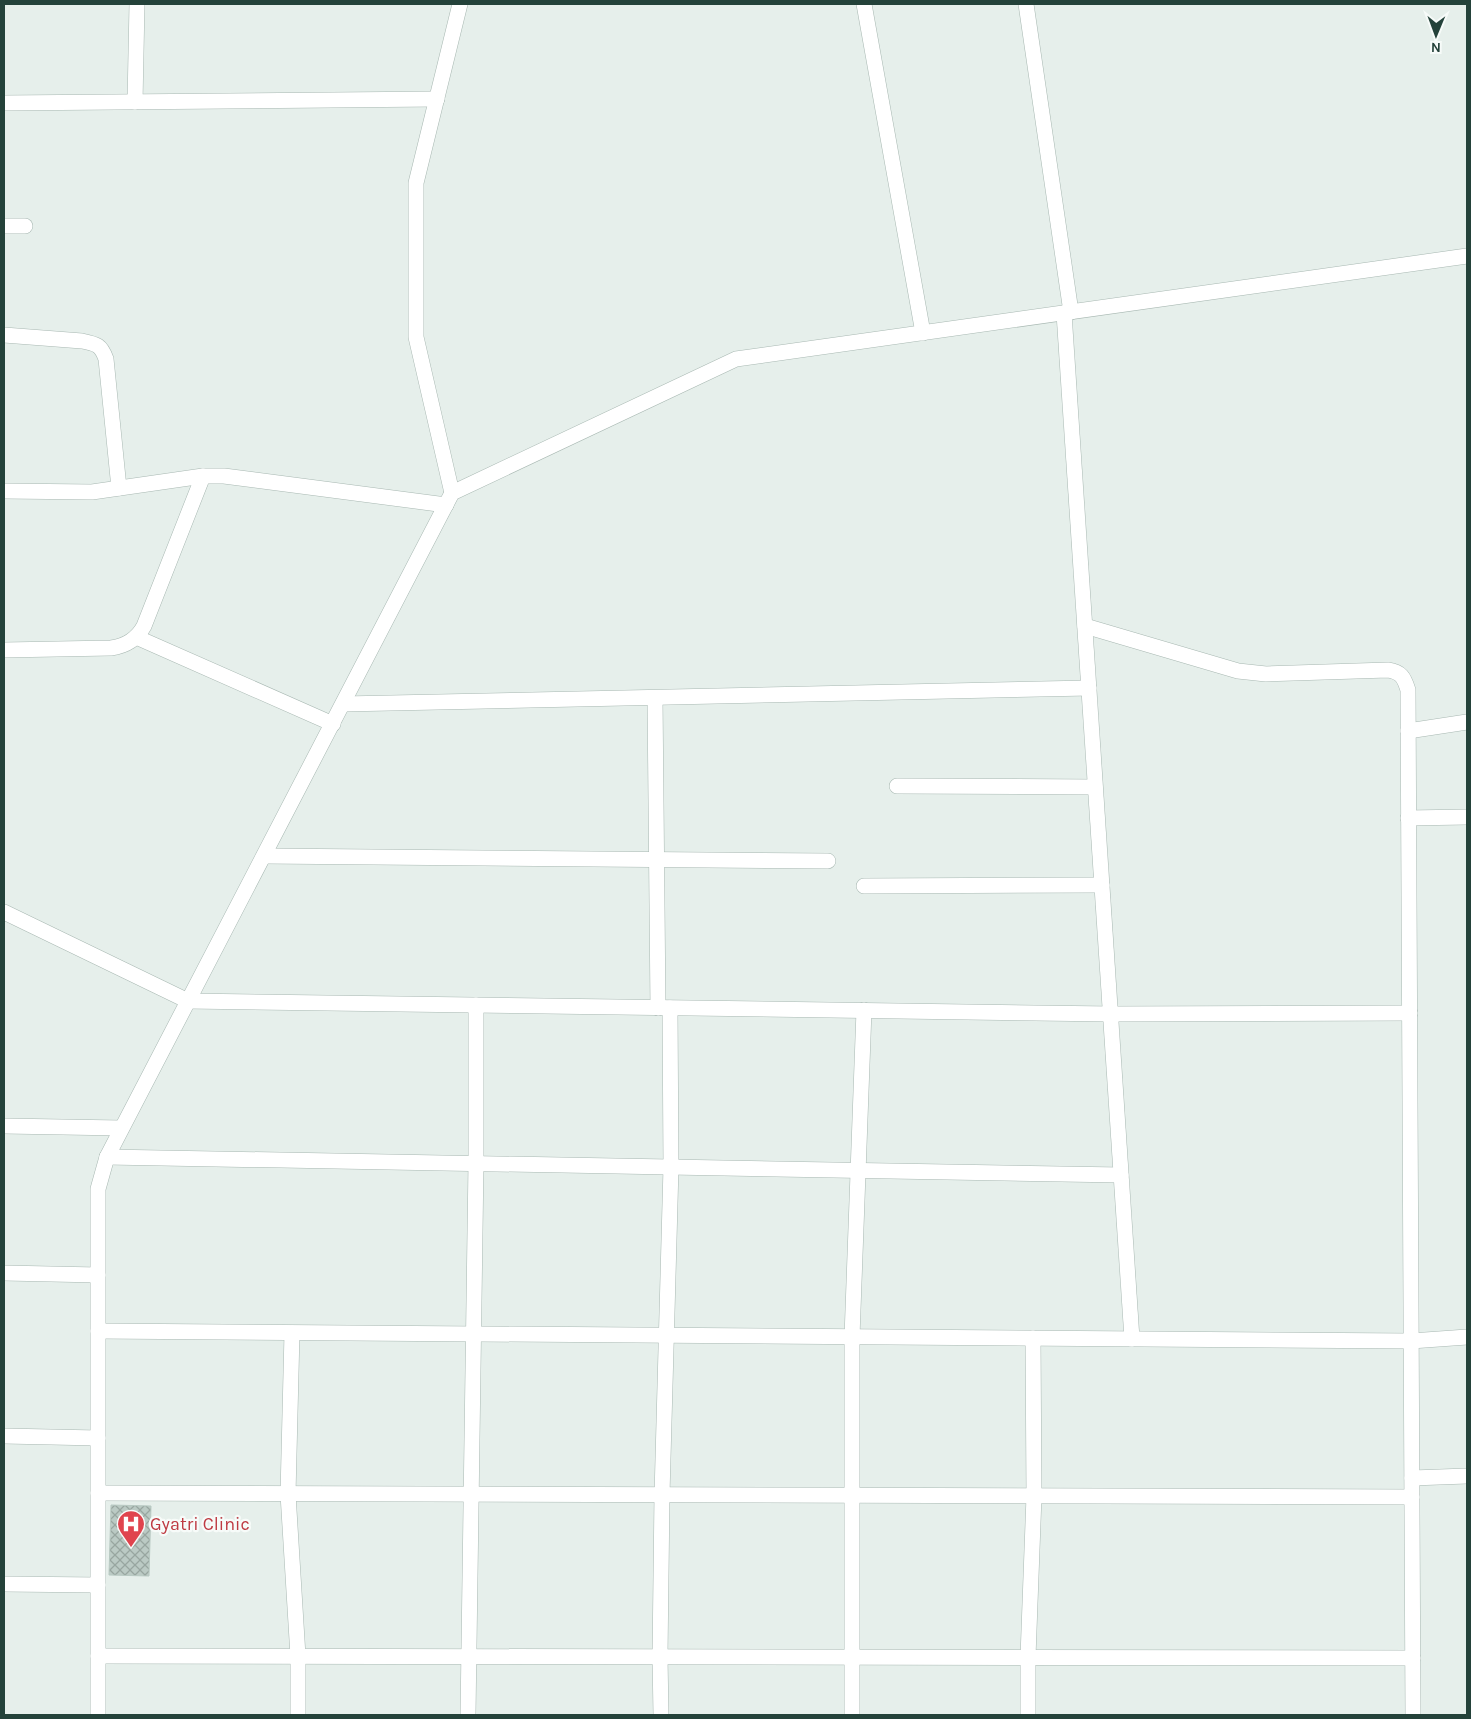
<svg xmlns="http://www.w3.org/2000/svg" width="1471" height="1719" viewBox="0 0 1471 1719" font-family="Karla,sans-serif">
	<defs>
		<pattern id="building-cross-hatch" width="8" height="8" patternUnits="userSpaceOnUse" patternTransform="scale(1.25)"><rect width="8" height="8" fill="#bbcac4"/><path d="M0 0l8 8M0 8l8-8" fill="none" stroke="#98a6a0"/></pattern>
	</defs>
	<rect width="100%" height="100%" fill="#e6efeb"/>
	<!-- building -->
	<polygon fill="url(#building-cross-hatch)" stroke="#b8c9c2" points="111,1505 151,1506 149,1576 109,1575"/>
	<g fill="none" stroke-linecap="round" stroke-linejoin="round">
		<!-- minor casing -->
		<g stroke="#a8b8b2" stroke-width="16">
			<g id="minor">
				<polyline points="864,4 923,333"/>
				<polyline points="1026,4 1071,312"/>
				<polyline points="135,102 137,4"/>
				<polyline points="4,103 437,99"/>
				<polyline points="4,226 25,226"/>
				<polyline points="1064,313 1132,1339"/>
				<path d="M4 335 82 341C97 344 101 345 106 359L119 488"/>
				<polyline points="4,491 92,492 203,476 224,476 446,505"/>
				<polyline points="452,493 416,337 416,183 460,4"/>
				<path d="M1085 626 1238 671 1266 674 1388 670C1401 672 1404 677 1408 690L1413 1715"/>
				<polyline points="136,637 333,724"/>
				<path d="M4 650 111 648C126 646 137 639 144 626L203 476"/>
				<polyline points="655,698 658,1008"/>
				<polyline points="343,704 1089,688"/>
				<polyline points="1408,731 1467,722"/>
				<polyline points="897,786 1095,787"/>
				<polyline points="1408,818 1467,817"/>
				<polyline points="264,856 828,861"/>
				<polyline points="864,886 1102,885"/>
				<polyline points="4,912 188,1001 1111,1014 1410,1013"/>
				<polyline points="4,1126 121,1128"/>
				<polyline points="107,1157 1121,1175"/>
				<polyline points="4,1273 98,1275"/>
				<polyline points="98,1331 1411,1341 1467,1337"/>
				<polyline points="292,1333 288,1494 298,1656 298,1715"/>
				<polyline points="4,1436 98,1438"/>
				<polyline points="1412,1478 1467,1476"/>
				<polyline points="98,1493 1412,1497"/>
				<polyline points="4,1584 98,1585"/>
				<polyline points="98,1656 1413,1658"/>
				<polyline points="98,1715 98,1189 107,1157 452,493 736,359 1467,256"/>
				<polyline points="468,1715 476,1163 476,1005"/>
				<polyline points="661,1715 660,1657 662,1495 671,1167 670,1008"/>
				<polyline points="852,1715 852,1337 864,1010"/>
				<polyline points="1028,1715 1028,1657 1034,1496 1033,1338"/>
			</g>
		</g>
		<!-- minor -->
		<use href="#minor" stroke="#fff" stroke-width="15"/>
	</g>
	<!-- icons -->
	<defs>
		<g id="hospital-pin" transform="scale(1.4375)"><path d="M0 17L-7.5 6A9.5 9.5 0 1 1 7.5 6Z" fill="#e0444e" stroke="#f7fbf9"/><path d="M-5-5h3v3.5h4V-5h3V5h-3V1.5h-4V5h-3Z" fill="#fff"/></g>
	</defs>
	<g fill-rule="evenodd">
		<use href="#hospital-pin" x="131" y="1524"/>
	</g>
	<g text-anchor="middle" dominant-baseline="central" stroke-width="4.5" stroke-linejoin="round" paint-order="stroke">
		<!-- health labels -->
		<g font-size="18" fill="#be3a42" stroke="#f7fbf9" text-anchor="start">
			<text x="150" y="1524">Gyatri Clinic</text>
		</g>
	</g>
	<!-- border -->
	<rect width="1471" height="1719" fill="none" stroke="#24423a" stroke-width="10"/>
	<!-- north arrow -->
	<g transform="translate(1436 35) rotate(181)" stroke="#f7fbf9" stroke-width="4" paint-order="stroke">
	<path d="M0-4L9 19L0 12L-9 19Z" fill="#24423a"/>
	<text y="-8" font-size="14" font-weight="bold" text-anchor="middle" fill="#24423a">N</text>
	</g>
</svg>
